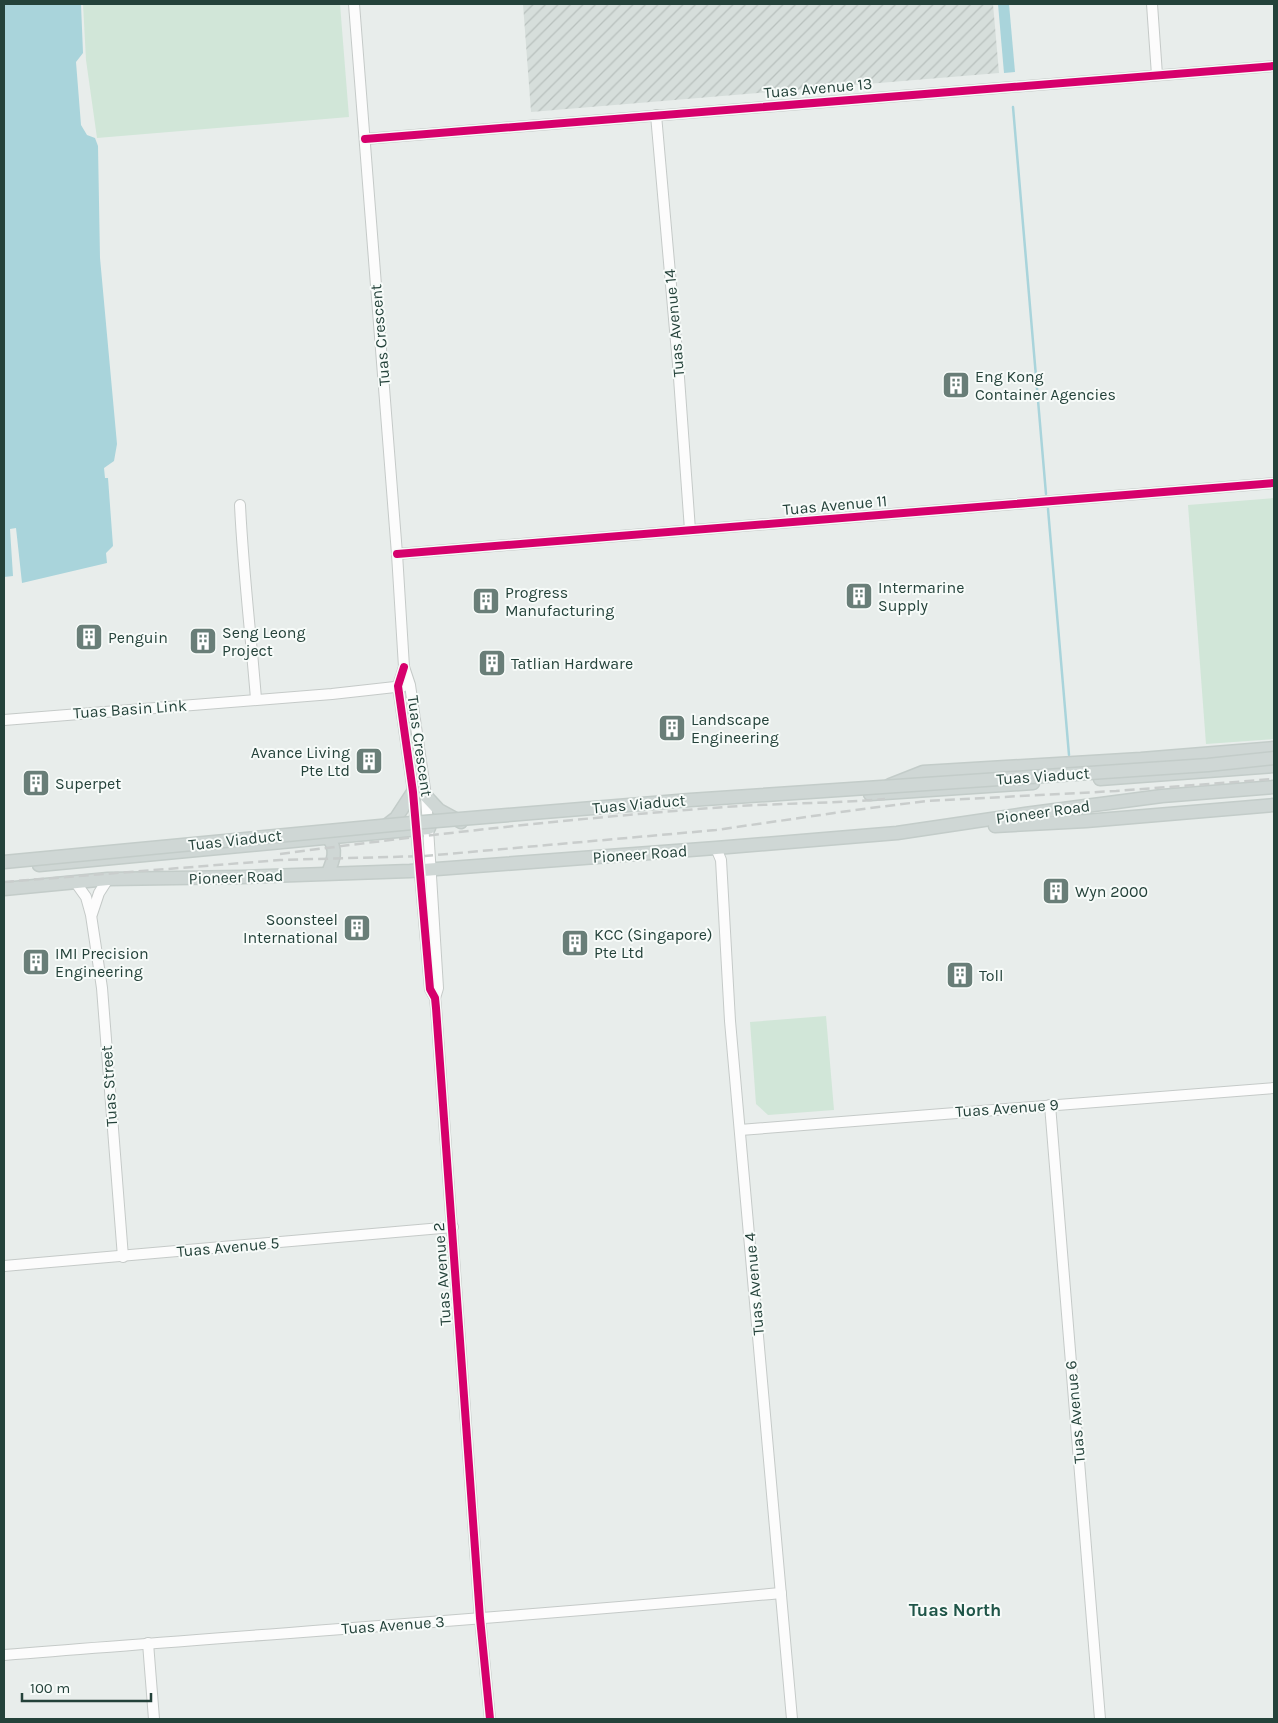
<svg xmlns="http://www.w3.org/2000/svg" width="1278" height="1723" viewBox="0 0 1278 1723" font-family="Karla,sans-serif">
	<defs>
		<pattern id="industrial-furrows" width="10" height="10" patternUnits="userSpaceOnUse" patternTransform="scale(1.25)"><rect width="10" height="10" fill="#d6dedb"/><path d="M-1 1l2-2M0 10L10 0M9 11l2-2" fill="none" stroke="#b8c0bd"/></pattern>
	</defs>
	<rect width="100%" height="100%" fill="#e8edeb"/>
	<!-- industrial -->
	<polygon fill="url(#industrial-furrows)" points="523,4 993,4 999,73 531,112"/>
	<!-- grass -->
	<g fill="#d1e6d8">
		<polygon points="83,4 340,4 349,117 97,138 86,60"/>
		<polygon points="1274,498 1274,739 1206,744 1188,505"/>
		<polygon points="826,1016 834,1110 768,1115 756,1104 750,1022"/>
	</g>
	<!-- water -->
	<g fill="#a9d4db">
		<polygon points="4,4 81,4 83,53 76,62 81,125 87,135 95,138 98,146 100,258 117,444 114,461 104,468 105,478 108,478 113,546 106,553 107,563 22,583 16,528 10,529 13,576 4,577"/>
		<polygon points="998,4 1009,4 1015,72 1004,73"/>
	</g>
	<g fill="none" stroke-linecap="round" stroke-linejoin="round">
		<!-- stream -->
		<g stroke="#a9d4db" stroke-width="2.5">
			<polyline points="1013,107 1046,494"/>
			<polyline points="1048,509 1069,755"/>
		</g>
		<!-- minor casing -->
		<g stroke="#c5cac8" stroke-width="12">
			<g id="minor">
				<polyline points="354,4 397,554 404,667 410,685 426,796 438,988 435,998"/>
				<polyline points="1152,4 1157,75"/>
				<polyline points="656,115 678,364 690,530"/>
				<polyline points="365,139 1274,66"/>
				<path d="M240 505C243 570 251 635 256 699"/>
				<polyline points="397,554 1274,483"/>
				<polyline points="404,667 398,686 413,792 430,989 435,998 436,1008 480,1618 490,1719"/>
				<polyline points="4,720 332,694 404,686"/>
				<polyline points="716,848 721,860 730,1021 792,1719"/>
				<polyline points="76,883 86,897 91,915 102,988 123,1257"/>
				<polyline points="92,914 99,893 108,879"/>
				<polyline points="1050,1105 1100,1719"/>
				<polyline points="740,1130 1274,1088"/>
				<polyline points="4,1266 453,1227"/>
				<polyline points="148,1643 154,1719"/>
				<path d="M4 1655C263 1634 522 1617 781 1593"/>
			</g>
		</g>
		<!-- major casing -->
		<g stroke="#c3ccc9" stroke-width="15">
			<g id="major">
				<polyline points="1100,779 1274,766"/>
				<polyline points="890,785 923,772 1141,759 1274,748"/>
				<polyline points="870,794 1033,783"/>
				<polyline points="426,796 439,810 461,822"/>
				<polyline points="995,826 1086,821 1274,805"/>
				<polyline points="383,828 396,818 413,792"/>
				<polyline points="39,865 429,828"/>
				<path d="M328 873C333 861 338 849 328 838"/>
				<polyline points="4,889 108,879 242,877 410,871 716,848 897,833 1025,814 1162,796 1274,787"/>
			</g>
		</g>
		<!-- minor -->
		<use href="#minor" stroke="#fcfcfc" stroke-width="10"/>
		<!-- major -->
		<use href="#major" stroke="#cfd7d5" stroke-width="12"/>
		<!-- rail -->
		<g stroke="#c9cdcc" stroke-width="2.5" stroke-dasharray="10 5" stroke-linecap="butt">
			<path d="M280 854C424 835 567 819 712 808 769 803 827 804 885 799"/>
			<polyline points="4,882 280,860 425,856 470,852 716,830 855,810 927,801 1116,791 1274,779"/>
		</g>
		<!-- major-bridge casing -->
		<g stroke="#c3ccc9" stroke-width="15" stroke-linecap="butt">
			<polyline id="major-bridge" points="4,862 412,823 690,800 1208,765 1274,758"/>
		</g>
		<!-- major-bridge -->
		<use href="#major-bridge" stroke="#cfd7d5" stroke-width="12"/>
		<!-- cycleway casing -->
		<g stroke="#f7fbf9" stroke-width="11">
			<g id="cycleway">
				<polyline points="365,139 1274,66"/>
				<polyline points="397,554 1274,483"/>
				<polyline points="404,667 398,686 413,792 430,989 435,998 436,1008 480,1618 490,1719"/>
			</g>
		</g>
		<!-- cycleway -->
		<use href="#cycleway" stroke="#d6006c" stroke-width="8"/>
	</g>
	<!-- icons -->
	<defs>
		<g id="building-square" transform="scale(1.4375)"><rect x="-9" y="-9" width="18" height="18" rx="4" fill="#697e78" stroke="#f7fbf9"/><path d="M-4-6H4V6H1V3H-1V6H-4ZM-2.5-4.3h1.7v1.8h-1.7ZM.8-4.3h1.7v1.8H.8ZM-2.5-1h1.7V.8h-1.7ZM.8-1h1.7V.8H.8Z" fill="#fff"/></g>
	</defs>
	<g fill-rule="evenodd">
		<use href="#building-square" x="956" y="385"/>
		<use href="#building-square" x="859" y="596"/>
		<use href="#building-square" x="486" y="601"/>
		<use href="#building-square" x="89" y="637"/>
		<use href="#building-square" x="203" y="641"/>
		<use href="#building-square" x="492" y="663"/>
		<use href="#building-square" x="672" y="728"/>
		<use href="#building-square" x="369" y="761"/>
		<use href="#building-square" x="36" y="783"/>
		<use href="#building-square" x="1056" y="891"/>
		<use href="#building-square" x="357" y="928"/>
		<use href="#building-square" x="575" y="943"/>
		<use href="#building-square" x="36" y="962"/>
		<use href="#building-square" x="960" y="975"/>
	</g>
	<g text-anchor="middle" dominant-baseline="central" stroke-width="4" stroke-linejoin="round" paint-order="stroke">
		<!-- street labels -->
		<g font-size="16" fill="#24423a" stroke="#f7fbf9">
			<text transform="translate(818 88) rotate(-5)">Tuas Avenue 13</text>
			<text transform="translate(674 323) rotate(-95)">Tuas Avenue 14</text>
			<text transform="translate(380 335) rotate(-95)">Tuas Crescent</text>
			<text transform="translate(835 505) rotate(-5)">Tuas Avenue 11</text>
			<text transform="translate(130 709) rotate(-4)">Tuas Basin Link</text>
			<text transform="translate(420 746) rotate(82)">Tuas Crescent</text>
			<text transform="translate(1043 776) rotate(-4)">Tuas Viaduct</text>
			<text transform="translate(639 804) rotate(-5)">Tuas Viaduct</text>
			<text transform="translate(1043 812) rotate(-8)">Pioneer Road</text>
			<text transform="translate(235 840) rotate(-6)">Tuas Viaduct</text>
			<text transform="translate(640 854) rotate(-4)">Pioneer Road</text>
			<text transform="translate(236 877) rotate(-2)">Pioneer Road</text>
			<text transform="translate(109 1086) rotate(-94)">Tuas Street</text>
			<text transform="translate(1007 1108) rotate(-4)">Tuas Avenue 9</text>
			<text transform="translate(228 1247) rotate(-5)">Tuas Avenue 5</text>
			<text transform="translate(442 1274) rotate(-94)">Tuas Avenue 2</text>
			<text transform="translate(754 1284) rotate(-95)">Tuas Avenue 4</text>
			<text transform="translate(1075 1412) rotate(-95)">Tuas Avenue 6</text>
			<text transform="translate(393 1625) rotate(-4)">Tuas Avenue 3</text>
		</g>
		<!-- poi labels -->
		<g font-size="16" fill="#24423a" stroke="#f7fbf9" text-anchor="start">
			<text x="975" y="376">Eng Kong<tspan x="975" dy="18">Container Agencies</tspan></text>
			<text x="878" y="587">Intermarine<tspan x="878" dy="18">Supply</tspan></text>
			<text x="505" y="592">Progress<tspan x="505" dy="18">Manufacturing</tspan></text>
			<text x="222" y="632">Seng Leong<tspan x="222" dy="18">Project</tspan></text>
			<text x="108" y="637">Penguin</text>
			<text x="511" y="663">Tatlian Hardware</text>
			<text x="691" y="719">Landscape<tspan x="691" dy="18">Engineering</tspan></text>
			<text x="350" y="752" text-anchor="end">Avance Living<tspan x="350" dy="18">Pte Ltd</tspan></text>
			<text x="55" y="783">Superpet</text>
			<text x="1075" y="891">Wyn 2000</text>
			<text x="338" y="919" text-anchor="end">Soonsteel<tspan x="338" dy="18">International</tspan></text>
			<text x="594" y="934">KCC (Singapore)<tspan x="594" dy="18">Pte Ltd</tspan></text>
			<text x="55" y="953">IMI Precision<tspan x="55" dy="18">Engineering</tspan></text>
			<text x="979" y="975">Toll</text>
		</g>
		<!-- neighbourhood labels -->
		<g font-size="18" font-weight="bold" fill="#1f5548" stroke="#f7fbf9">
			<text x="955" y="1610">Tuas North</text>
		</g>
	</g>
	<!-- border -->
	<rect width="1278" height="1723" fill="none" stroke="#24423a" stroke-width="10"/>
	<!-- scale -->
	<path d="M22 1693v8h129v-8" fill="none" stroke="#24423a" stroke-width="2.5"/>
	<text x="30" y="1693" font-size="15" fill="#24423a" stroke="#f7fbf9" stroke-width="4" paint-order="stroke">100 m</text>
</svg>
